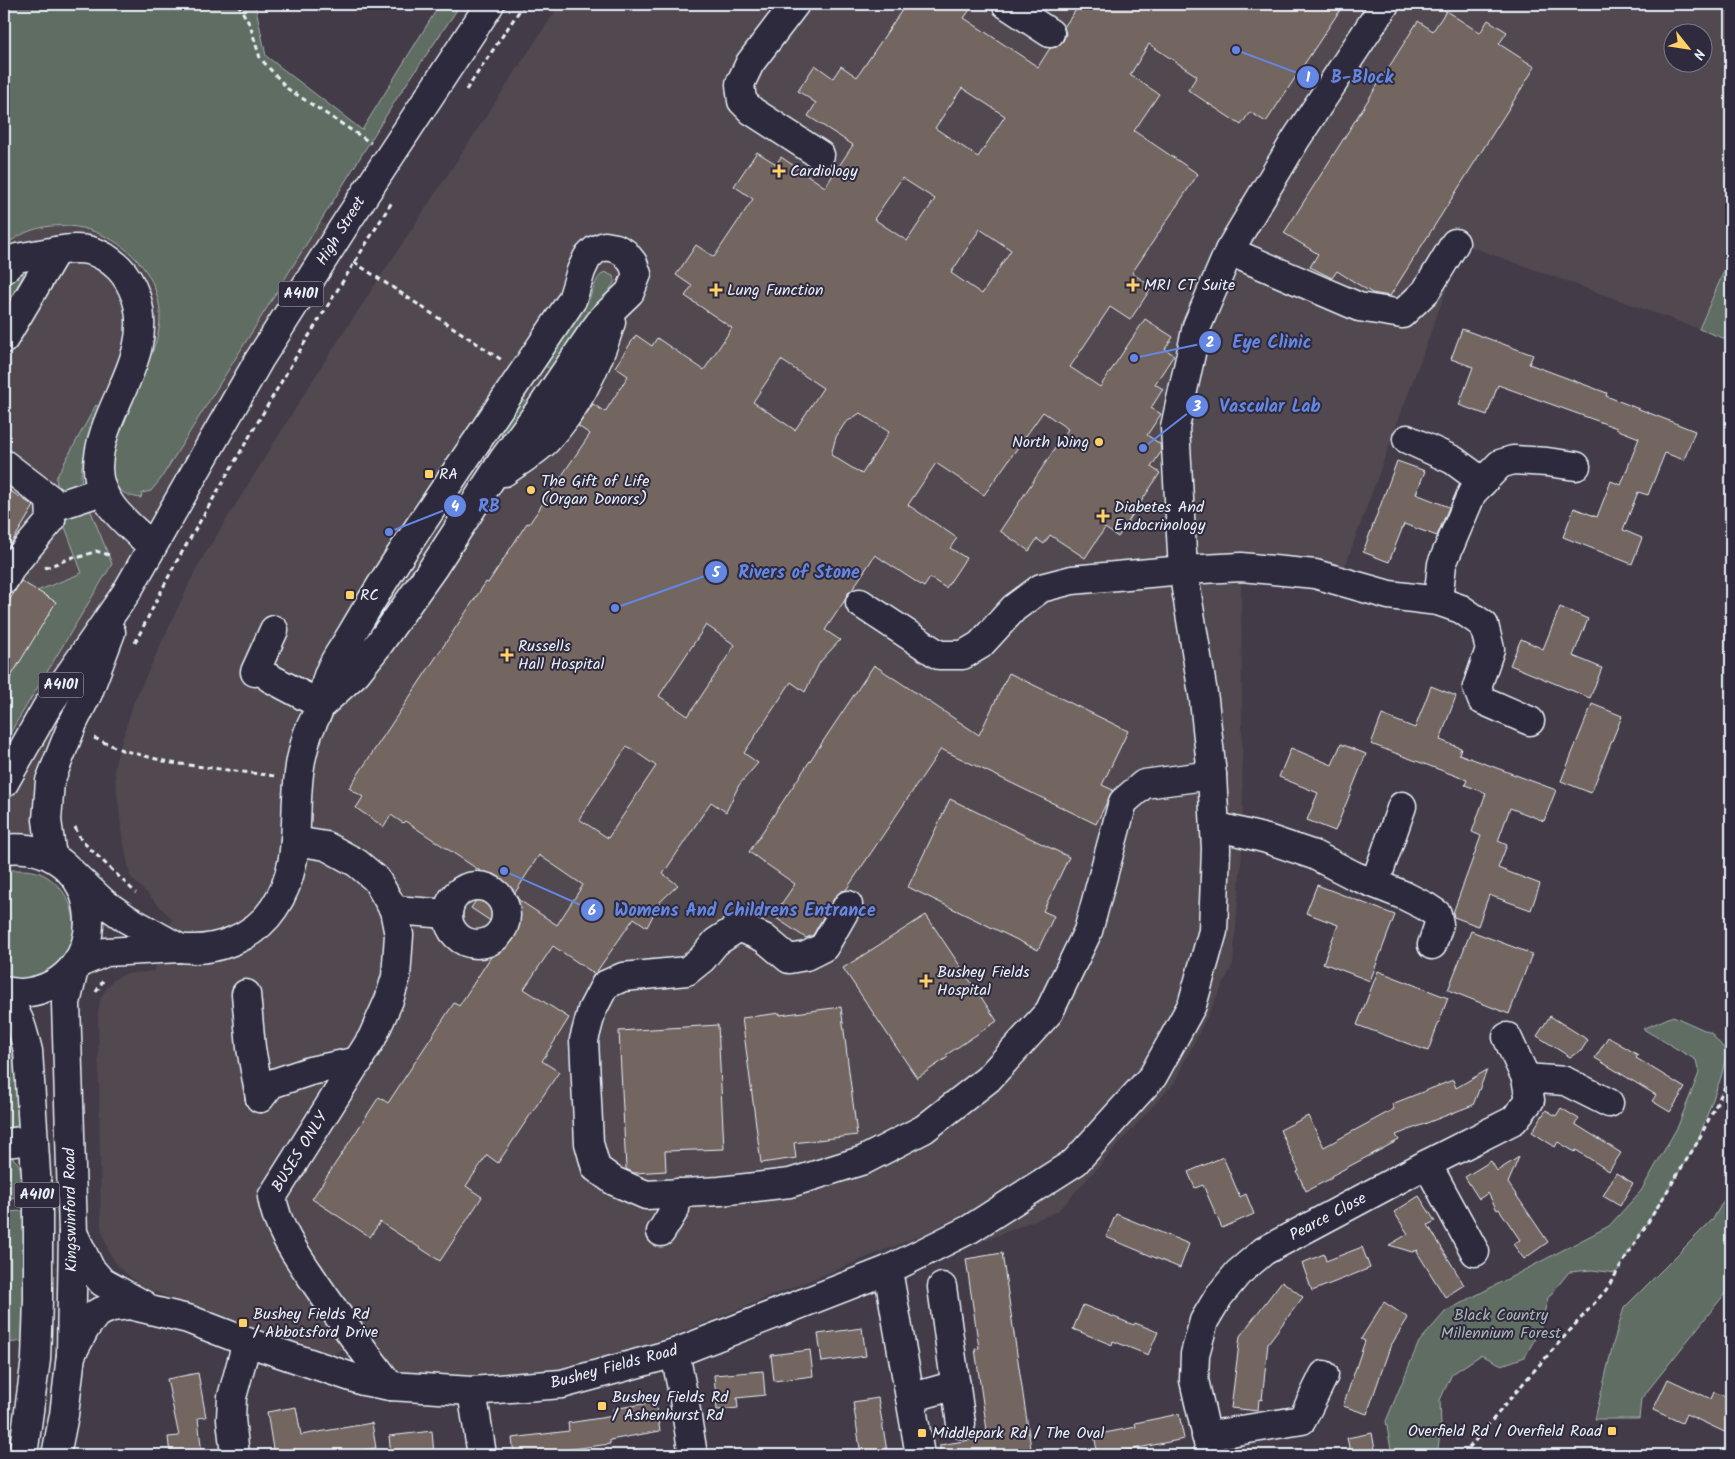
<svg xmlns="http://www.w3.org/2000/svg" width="1735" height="1459" viewBox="0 0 1735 1459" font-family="Kalam,sans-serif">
	<rect width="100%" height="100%" fill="#433c48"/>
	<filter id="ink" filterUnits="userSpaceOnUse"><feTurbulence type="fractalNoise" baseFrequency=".02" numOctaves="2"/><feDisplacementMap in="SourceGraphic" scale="10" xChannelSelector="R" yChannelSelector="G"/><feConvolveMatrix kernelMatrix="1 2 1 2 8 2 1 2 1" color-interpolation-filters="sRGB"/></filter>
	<g filter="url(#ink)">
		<!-- built -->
		<g fill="#514850" fill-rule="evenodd">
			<path d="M560 4H1731V255L1699 329 1463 244 1344 569 1258 566 1241 583 1243 838 1233 964 1174 1083 1058 1211 976 1244 965 1215 937 1229 615 1359 487 1383 412 1382 389 1363 355 1314 342 1300 350 1347 323 1357 302 1352 141 1286 119 1267 109 1253 101 1227 98 1014 100 1000 106 989 114 979 125 974 154 971 172 919 130 876 122 833 114 767 133 704 197 567 323 364ZM1672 32H1702V62H1672Z"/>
			<polygon points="4,47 272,191 349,239 267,369 196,493 106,658 73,723 52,857 4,849"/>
		</g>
		<!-- green -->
		<g fill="#5f6d63" stroke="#a4afae">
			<path d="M4 4H255L266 56 362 130 440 4H461L397 98 160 480 151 491 142 493 141 498C128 497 113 489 109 475 106 460 116 440 121 428 129 410 136 392 143 375 151 355 161 335 160 313 156 241 58 197 4 247Z"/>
			<polygon points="1731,255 1731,341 1699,329"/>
			<path d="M604 272 613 276 615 281 609 291 595 307 556 373 541 363C556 344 575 325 587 303 593 293 594 280 604 272Z"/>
			<polygon points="17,274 24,274 4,310 4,282"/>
			<polygon points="517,395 532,406 517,425 501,436 507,416"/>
			<path d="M96 405 99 407C101 420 92 432 88 445 82 460 80 472 82 488L58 491 56 478Z"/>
			<polygon points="90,509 112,564 4,743 4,688 55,602 37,591 82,573 61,516"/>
			<path d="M9 870C22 870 35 869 46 876 79 896 84 943 55 968 50 972 43 973 37 975 21 980 20 982 4 979V872Z"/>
			<polygon points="1673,1016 1711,1033 1727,1052 1721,1077 1697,1143 1616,1273 1592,1270 1569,1272 1548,1298 1540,1329 1525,1357 1502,1365 1481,1355 1452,1374 1440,1400 1441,1427 1437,1455 1392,1455 1386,1421 1419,1342 1446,1311 1609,1226 1641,1191 1678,1126 1699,1073 1696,1060 1643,1029"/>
			<polygon points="4,1030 13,1047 15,1056 21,1118 17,1125 4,1133"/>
			<path d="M7 1155C25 1162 23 1181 24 1197L8 1198 4 1174V1156Z"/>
			<polygon points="1731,1188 1731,1286 1641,1399 1639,1419 1595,1419 1613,1344 1624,1308 1713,1219"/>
			<polygon points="24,1211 26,1234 25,1341 6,1343 4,1212"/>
		</g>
		<!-- building -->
		<g fill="#736561" stroke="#e8f1f8" fill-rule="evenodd">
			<path d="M906 4H974L964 18 1038 67 1050 48 1057 47 1063 41 1066 34 1064 27 1080 4H1344L1266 122 1250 112 1241 125 1188 90 1197 76 1149 44 1130 75 1159 94 1134 131 1198 174 1132 273 1152 287 1130 320 1110 307 1070 367 1100 387 1145 319 1173 337 1165 349 1174 355 1155 384 1163 389 1151 408 1161 414 1147 435 1160 444 1161 452 1151 467 1160 473 1118 537 1105 528 1085 558 1050 535 1044 544 1037 539 1029 551 1000 531 1068 429 1043 412 984 495 936 463 908 505 957 538 950 548 966 558 946 588 930 578 924 587 875 555 852 590 847 594 845 600 825 630 840 640 820 662 805 692 791 682 744 753 758 763 739 785 726 812 711 802 663 874 678 885 660 902 647 927 634 918 595 974 553 946 524 989 569 1018 542 1061 559 1072 498 1163 487 1155 466 1186 482 1197 440 1261 380 1222 370 1237 312 1199 379 1097 388 1103 454 1003 459 1006 507 932 471 908 491 878 405 821 403 823 391 815 384 827 356 808 363 797 349 788 486 582 488 583 527 523 529 524 590 434 578 426 593 404 605 412 628 376 615 367 636 335 652 346 657 338 704 370 732 328 685 296 692 286 676 275 696 245 714 257 753 199 734 186 757 152 776 164 781 157 825 187 853 145 808 116 816 103 798 91 815 65 833 78 841 66 857 77ZM962 88 1005 116 978 157 935 128ZM902 178 935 199 907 241 874 219ZM980 229 1011 250 982 294 951 273ZM781 360 823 388 795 430 753 402ZM860 413 889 432 862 474 831 455 836 437 845 423ZM706 625 735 645 688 716 659 696ZM627 746 656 766 608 838 579 819ZM539 855 583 885 557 925 513 896Z"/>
			<polygon points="1446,11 1480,33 1488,20 1507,32 1499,44 1535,67 1390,296 1372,293 1337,271 1332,278 1310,267 1318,254 1284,233 1418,21 1433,31"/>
			<polygon points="1462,329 1533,355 1529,364 1607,393 1606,396 1695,431 1684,460 1665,453 1648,495 1638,492 1623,530 1642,538 1632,564 1563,537 1574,508 1597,517 1611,481 1621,485 1639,438 1616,429 1617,428 1498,385 1487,415 1459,405 1473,367 1451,359"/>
			<polygon points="1397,461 1425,471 1416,494 1449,507 1437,536 1404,524 1389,562 1363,552"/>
			<polygon points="4,487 34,506 11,544 4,552"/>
			<polygon points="21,581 56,602 4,688 4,609"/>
			<polygon points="1560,607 1588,619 1573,656 1602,668 1590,698 1510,665 1521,639 1543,649"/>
			<polygon points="874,665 979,735 1009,673 1128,731 1102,785 1113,790 1096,824 941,749 846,890 840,892 835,897 813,935 806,938 773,916 795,884 749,852"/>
			<polygon points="1431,686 1456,696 1440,740 1461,748 1459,754 1556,790 1544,821 1510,808 1498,841 1507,845 1498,868 1540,884 1531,910 1489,895 1478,926 1454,917 1453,913 1481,836 1472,832 1486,793 1465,785 1467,780 1371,744 1382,715 1415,728"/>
			<polygon points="1592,704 1622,716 1591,793 1561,781"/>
			<polygon points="1341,744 1366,754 1335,831 1307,820 1318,793 1279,777 1291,748 1332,765"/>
			<polygon points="950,799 1069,857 1043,911 1054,916 1038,950 908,887"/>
			<polygon points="1317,885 1395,915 1370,981 1323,963 1338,925 1306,913"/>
			<polygon points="926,915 997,1021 946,1055 948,1057 917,1078 843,968"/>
			<polygon points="1471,931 1532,954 1509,1014 1448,990"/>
			<polygon points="1378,971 1448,998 1428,1051 1357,1025"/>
			<polygon points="841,1007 857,1135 794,1143 796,1158 761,1163 742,1018 780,1013 780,1015"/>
			<polygon points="1550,1016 1588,1040 1581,1051 1570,1057 1537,1036"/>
			<polygon points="718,1025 724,1149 665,1151 666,1171 634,1173 626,1169 619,1031"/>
			<polygon points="1608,1037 1638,1055 1636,1058 1685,1088 1670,1112 1652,1101 1656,1095 1595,1058"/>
			<polygon points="1487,1070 1473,1105 1396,1135 1399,1140 1331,1176 1332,1178 1306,1191 1297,1172 1299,1171 1280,1130 1308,1116 1324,1147 1394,1109 1392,1104 1453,1080 1456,1088"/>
			<polygon points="1561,1108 1579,1119 1575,1124 1621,1153 1609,1171 1576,1150 1575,1152 1558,1142 1555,1147 1532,1132 1546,1110 1556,1116"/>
			<polygon points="1223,1157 1240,1197 1246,1194 1254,1214 1222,1228 1203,1185 1195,1188 1188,1172"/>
			<polygon points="1519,1157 1508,1183 1548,1242 1524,1259 1513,1244 1520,1240 1499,1209 1497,1210 1488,1193 1479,1199 1465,1177 1491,1161 1497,1171"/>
			<polygon points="1616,1173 1633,1183 1620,1206 1603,1196"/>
			<polygon points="1419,1196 1435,1221 1428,1225 1464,1285 1445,1297 1417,1252 1418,1250 1412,1252 1389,1245 1408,1234 1394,1212"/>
			<polygon points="1116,1214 1189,1244 1180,1268 1106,1237"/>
			<polygon points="1362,1247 1370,1268 1312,1291 1302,1263 1324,1254 1326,1261"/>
			<polygon points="1002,1253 1032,1455 940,1455 940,1445 988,1437 975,1349 979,1348 966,1259"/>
			<polygon points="1282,1281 1303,1297 1268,1343 1262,1400 1259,1399 1258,1411 1231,1408 1240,1336"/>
			<polygon points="1384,1302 1408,1318 1390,1347 1367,1414 1343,1406 1365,1341 1361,1339"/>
			<polygon points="1083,1305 1134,1325 1135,1323 1158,1332 1148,1355 1113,1341 1112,1345 1073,1329"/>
			<polygon points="862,1328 866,1356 822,1362 818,1334"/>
			<polygon points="810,1350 813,1376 774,1381 771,1355"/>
			<polygon points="763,1371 765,1395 737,1398 738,1408 717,1410 714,1375"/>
			<polygon points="198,1373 206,1417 198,1418 202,1455 170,1455 168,1437 179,1436 167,1379"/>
			<polygon points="1668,1379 1711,1399 1714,1392 1731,1399 1731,1435 1686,1414 1682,1423 1653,1410"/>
			<polygon points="878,1398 887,1451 861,1455 853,1402"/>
			<polygon points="655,1402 660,1431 610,1440 610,1444 564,1450 565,1455 514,1455 512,1438 569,1431 568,1423 614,1416 613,1409"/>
			<polygon points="296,1407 301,1435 372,1423 376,1448 332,1455 274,1455 267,1412"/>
			<polygon points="1179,1414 1184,1439 1118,1452 1118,1455 1098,1455 1094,1435 1136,1427 1135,1423"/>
			<polygon points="432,1431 434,1455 391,1455 389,1436"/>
			<polygon points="1372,1433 1376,1455 1351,1455 1347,1438"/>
		</g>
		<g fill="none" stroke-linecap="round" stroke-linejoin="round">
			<!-- minor casing -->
			<g stroke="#e8f1f8" stroke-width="31">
				<g id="minor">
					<polyline points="795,4 750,63 740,84 742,101 752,111 820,155"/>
					<polyline points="1006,4 1050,33"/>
					<path d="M56 251C82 246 99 249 119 268 127 276 132 286 136 297 156 359 99 408 98 468 98 503 129 525 152 546"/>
					<polyline points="1229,251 1359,307 1402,314 1426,291 1455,243"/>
					<polyline points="4,269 17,258 56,251 4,339"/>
					<polyline points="1407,439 1453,460 1483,482"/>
					<polyline points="4,464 50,499 51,520 12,566 4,580"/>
					<path d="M504 472C518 462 535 452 547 440 578 407 598 364 611 322"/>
					<polyline points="63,504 102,491"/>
					<polyline points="1438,601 1442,564 1472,493 1500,464 1513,460 1547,462 1576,466"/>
					<polyline points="860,603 939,655 963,655 980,645 1014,608 1041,588 1072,580 1183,570 1241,567 1315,574 1389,595 1438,601 1461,609 1484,625 1490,649 1477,687 1482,700 1530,721"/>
					<polyline points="255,672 274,630"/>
					<polyline points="270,678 321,705"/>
					<polyline points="1215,826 1267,839 1314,855 1355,876 1403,895 1425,906 1437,914 1439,924 1432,945"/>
					<path d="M295 841 326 846 357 863 376 879 394 910 399 935 396 977 389 1000 372 1038 272 1197C277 1227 293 1250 310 1275 335 1313 363 1350 390 1386"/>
					<polyline points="71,872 104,903 127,919 179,948"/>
					<polyline points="1375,883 1402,806"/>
					<circle cx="477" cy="915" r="29"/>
					<polyline points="848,905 824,947 806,956 789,959 764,938 739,927 716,942 702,959 687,971 623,977 605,985 592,1010 584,1040 589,1143 596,1168 614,1181 646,1195 720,1191 790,1183 864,1160 924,1129 988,1079 1049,1012 1088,931 1123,802 1144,784 1212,775"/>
					<polyline points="394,910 448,914"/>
					<path d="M75 965 106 952 179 948C215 953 254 938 274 908 305 862 291 812 301 760 303 752 305 742 308 733 312 723 318 714 321 704 324 694 325 683 329 673 334 660 344 647 351 635 372 599 394 564 417 530 469 453 520 377 572 300L581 271 587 258 595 250 605 246 616 248 625 253 633 263 637 274 630 292 603 318 592 333 539 411 503 460 433 568 379 644 356 673 321 705"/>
					<polyline points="246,994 251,1048 260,1098"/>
					<polyline points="1526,1078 1565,1081 1609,1103"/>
					<polyline points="260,1098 271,1084 310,1071 359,1061"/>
					<polyline points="4,1143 34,1140"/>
					<polyline points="1427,1164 1475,1252"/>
					<polyline points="661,1232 675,1209 677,1193"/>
					<polyline points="73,1233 90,1268 102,1282 144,1305"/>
					<polyline points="888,1270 920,1455"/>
					<polyline points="942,1287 961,1424"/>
					<polyline points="675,1353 684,1399 693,1455"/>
					<polyline points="71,1355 86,1327 97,1313 112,1307 129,1305 188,1319 247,1342 363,1381 390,1386 472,1391 562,1384 675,1353 888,1270 970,1229 1075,1162 1153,1076 1192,1005 1213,931 1216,849 1212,775 1204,700 1183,570 1175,427 1197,326 1229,251 1296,139 1385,4"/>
					<polyline points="472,1391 482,1455"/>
					<polyline points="910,1398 956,1385"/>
					<polyline points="1206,1436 1302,1420 1324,1375"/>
					<polyline points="235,1455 231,1419 232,1397 247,1342"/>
					<polyline points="1211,1455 1194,1380 1195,1354 1204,1321 1219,1296 1238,1273 1264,1251 1427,1164 1514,1120 1530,1100 1526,1078 1507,1037"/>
				</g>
			</g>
			<!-- major casing -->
			<g stroke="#e8f1f8" stroke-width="31">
				<g id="major">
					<polyline points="4,783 47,707 126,593 259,360 348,220 490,4"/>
					<path d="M4 849C108 838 119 983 23 993 17 993 10 992 4 991"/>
					<polyline points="52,857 47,820 50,781 73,723 88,693 111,632"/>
					<path d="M4 997C20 1015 22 1028 28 1051L38 1205V1300L36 1359 23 1455"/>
					<polyline points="56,1455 64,1415 71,1355 73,1233 66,1003 75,965"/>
				</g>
			</g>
			<!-- path -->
			<g stroke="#e8f1f8" stroke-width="3" stroke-dasharray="5 4" stroke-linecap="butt">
				<polyline points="238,4 250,25 260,58 288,89 371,143"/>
				<polyline points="466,90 524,4"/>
				<polyline points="354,262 502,360"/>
				<polyline points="45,568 76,556 80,557 96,551 109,555"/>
				<polyline points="135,643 174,566 294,360 392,202"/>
				<polyline points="94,738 122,750 172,763 275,776"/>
				<polyline points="75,827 81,840 136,893"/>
				<polyline points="96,992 103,981"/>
				<polyline points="4,1196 5,1205 13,1205"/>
				<polyline points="1463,1455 1532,1373 1606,1290 1697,1143 1731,1075"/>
			</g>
			<!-- minor -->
			<use href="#minor" stroke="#2f2a3d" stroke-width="28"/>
			<!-- major -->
			<use href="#major" stroke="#2f2a3d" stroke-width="28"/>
		</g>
	</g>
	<!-- markers -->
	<g fill="#ffd166" stroke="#2f2a3d" stroke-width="2">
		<path d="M776.5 163.5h5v5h5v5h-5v5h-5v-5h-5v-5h5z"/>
		<path d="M1130.5 277.5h5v5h5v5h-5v5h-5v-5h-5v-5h5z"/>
		<path d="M713.5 282.5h5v5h5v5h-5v5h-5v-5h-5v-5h5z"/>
		<circle cx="1099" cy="442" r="5"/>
		<rect x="424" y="469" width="10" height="10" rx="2.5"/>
		<circle cx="531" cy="490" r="5"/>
		<path d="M1100.5 508.5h5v5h5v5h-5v5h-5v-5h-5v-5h5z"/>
		<rect x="345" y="590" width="10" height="10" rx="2.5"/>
		<path d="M504.5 647.5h5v5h5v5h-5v5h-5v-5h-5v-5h5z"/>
		<path d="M923.5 973.5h5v5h5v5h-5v5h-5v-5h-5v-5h5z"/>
		<rect x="238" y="1318" width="10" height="10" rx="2.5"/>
		<rect x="597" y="1401" width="10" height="10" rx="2.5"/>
		<rect x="1607" y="1426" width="10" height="10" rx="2.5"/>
		<rect x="917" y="1428" width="10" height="10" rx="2.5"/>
	</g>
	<g text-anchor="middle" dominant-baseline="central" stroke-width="4" stroke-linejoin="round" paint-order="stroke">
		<!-- shield labels -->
		<g fill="#2f2a3d" stroke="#b0b5c0" stroke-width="1">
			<rect x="278.5" y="281.5" width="45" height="25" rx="4"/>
			<rect x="38.5" y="672.5" width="45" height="25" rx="4"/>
			<rect x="14.5" y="1182.5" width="45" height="25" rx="4"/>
		</g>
		<g font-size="15" font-weight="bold" fill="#e8f1f8">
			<text x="301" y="294">A4101</text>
			<text x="61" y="685">A4101</text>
			<text x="37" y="1195">A4101</text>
		</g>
		<!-- poi labels -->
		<g font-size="16" fill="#e8f1f8" stroke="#2f2a3d" text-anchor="start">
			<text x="790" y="171">Cardiology</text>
			<text x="1144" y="285">MRI CT Suite</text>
			<text x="727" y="290">Lung Function</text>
			<text x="1089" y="442" text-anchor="end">North Wing</text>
			<text x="439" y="474">RA</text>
			<text x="541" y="481">The Gift of Life<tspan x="541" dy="18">(Organ Donors)</tspan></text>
			<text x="1114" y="507">Diabetes And<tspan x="1114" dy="18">Endocrinology</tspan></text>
			<text x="360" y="595">RC</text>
			<text x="518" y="646">Russells<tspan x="518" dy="18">Hall Hospital</tspan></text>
			<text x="937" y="972">Bushey Fields<tspan x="937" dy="18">Hospital</tspan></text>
			<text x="253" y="1314">Bushey Fields Rd<tspan x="253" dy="18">/ Abbotsford Drive</tspan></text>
			<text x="612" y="1397">Bushey Fields Rd<tspan x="612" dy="18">/ Ashenhurst Rd</tspan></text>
			<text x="1602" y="1431" text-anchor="end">Overfield Rd / Overfield Road</text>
			<text x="932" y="1433">Middlepark Rd / The Oval</text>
		</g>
		<!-- street labels -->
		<g font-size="16" fill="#e8f1f8" stroke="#2f2a3d">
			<text transform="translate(341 231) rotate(-58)">High Street</text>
			<text transform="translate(300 1152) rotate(-58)">BUSES ONLY</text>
			<text transform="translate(71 1210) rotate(-91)">Kingswinford Road</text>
			<text transform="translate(1328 1217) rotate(-28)">Pearce Close</text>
			<text transform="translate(614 1367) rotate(-15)">Bushey Fields Road</text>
		</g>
		<!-- park labels -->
		<g font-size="16" fill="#aab6b5" stroke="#2f2a3d">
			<text x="1501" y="1315">Black Country<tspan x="1501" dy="18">Millennium Forest</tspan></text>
		</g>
	</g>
	<!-- callouts -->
	<path fill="none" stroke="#6487e3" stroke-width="2" d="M1236 50L1308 77M1134 358L1210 342M1143 448L1197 406M389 532L455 506M615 608L716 572M504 871L592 910"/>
	<g fill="#6487e3" stroke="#2f2a3d" stroke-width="2">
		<circle cx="1236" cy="50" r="5"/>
		<circle cx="1134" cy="358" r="5"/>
		<circle cx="1143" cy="448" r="5"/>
		<circle cx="389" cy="532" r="5"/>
		<circle cx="615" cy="608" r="5"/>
		<circle cx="504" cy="871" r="5"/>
		<circle cx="1308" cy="77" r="12"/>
		<circle cx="1210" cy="342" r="12"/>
		<circle cx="1197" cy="406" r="12"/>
		<circle cx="455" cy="506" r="12"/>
		<circle cx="716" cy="572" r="12"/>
		<circle cx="592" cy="910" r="12"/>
	</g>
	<g font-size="15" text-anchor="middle" font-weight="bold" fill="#fff">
		<text x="1308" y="82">1</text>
		<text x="1210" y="347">2</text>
		<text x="1197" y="411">3</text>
		<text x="455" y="511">4</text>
		<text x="716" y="577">5</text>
		<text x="592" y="915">6</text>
	</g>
	<g font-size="18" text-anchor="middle" font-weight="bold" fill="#6487e3" stroke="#2f2a3d" stroke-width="4" stroke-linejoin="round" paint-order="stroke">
		<text x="1362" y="83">B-Block</text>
		<text x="1272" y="348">Eye Clinic</text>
		<text x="1270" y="412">Vascular Lab</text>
		<text x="489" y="512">RB</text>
		<text x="799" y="578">Rivers of Stone</text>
		<text x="745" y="916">Womens And Childrens Entrance</text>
	</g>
	<!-- margin -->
	<rect width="1735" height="1459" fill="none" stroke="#2f2a3d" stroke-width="20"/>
	<rect x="10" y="10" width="1715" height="1439" fill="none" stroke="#e8f1f8" stroke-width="2" filter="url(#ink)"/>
	<!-- north arrow -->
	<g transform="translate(1688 48) rotate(120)"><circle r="24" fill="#2f2a3d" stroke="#797a88"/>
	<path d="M0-4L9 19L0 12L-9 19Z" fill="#ffd166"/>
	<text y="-8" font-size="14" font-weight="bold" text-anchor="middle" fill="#e8f1f8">N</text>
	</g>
</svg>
